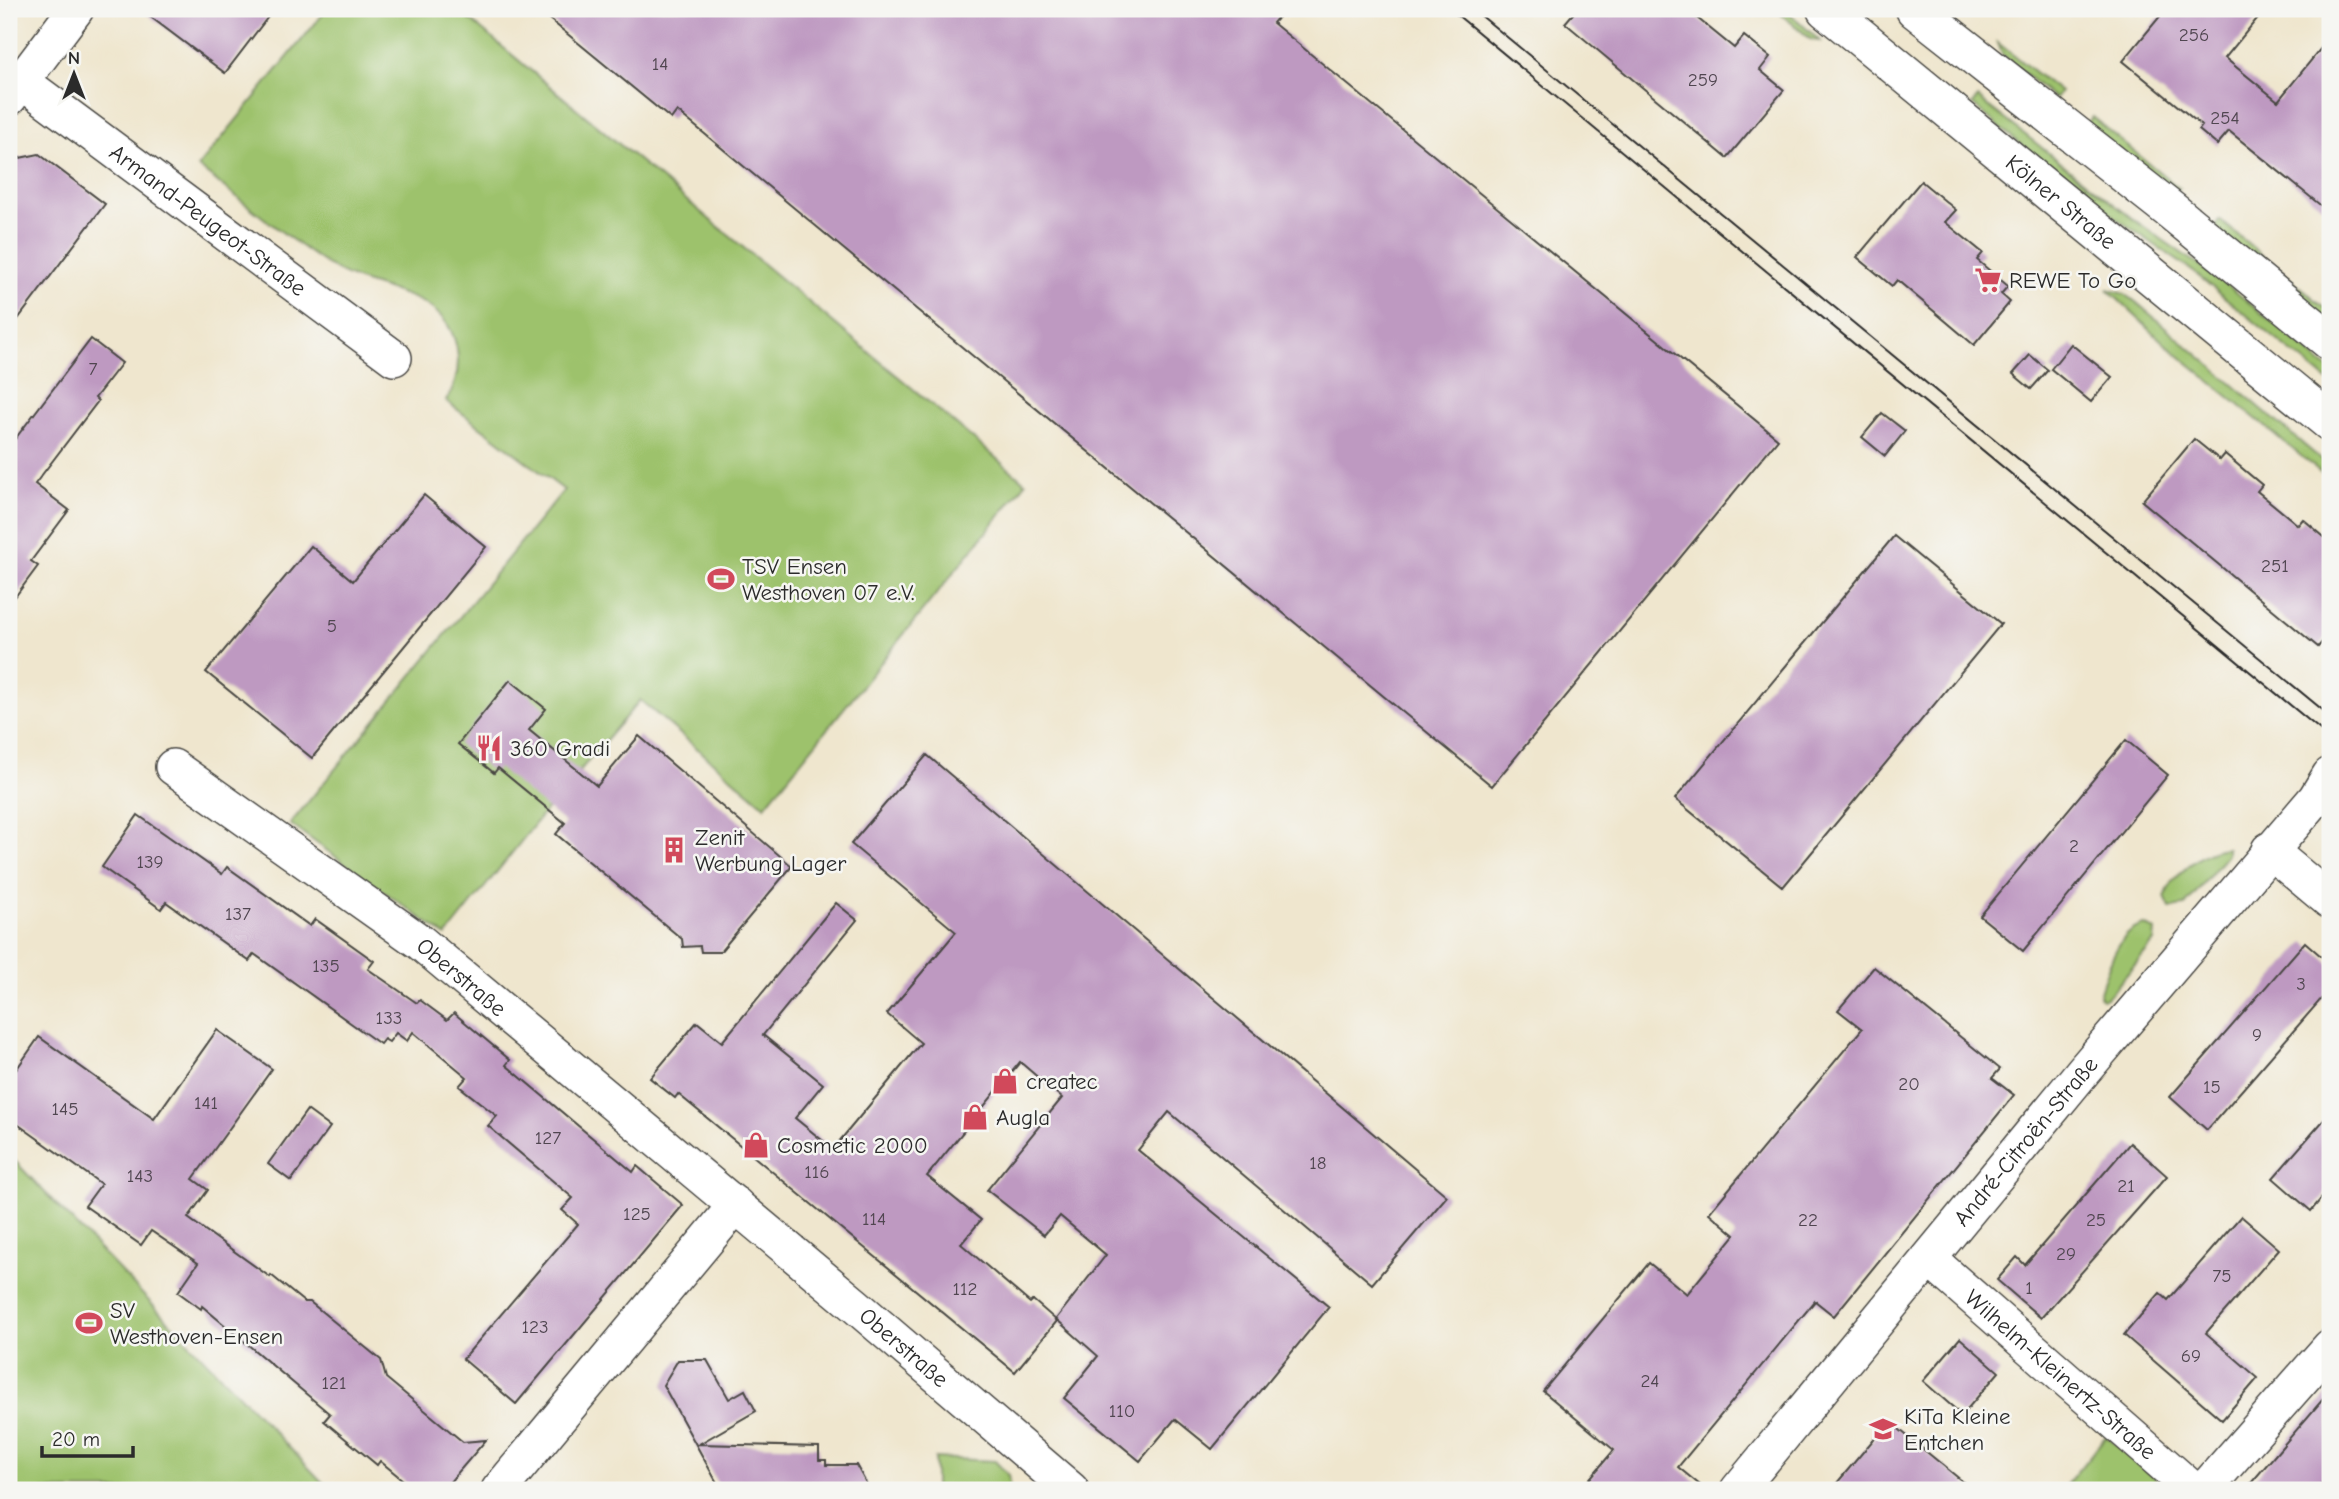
<svg xmlns="http://www.w3.org/2000/svg" width="2339" height="1499" viewBox="0 0 2339 1499" font-family="'Comic Neue',sans-serif">
	<rect width="100%" height="100%" fill="#f6f6f2"/>
	<filter id="ink" filterUnits="userSpaceOnUse"><feTurbulence type="fractalNoise" baseFrequency=".0143" numOctaves="2"/><feDisplacementMap in="SourceGraphic" scale="14" xChannelSelector="R" yChannelSelector="G"/><feConvolveMatrix kernelMatrix="1 2 1 2 8 2 1 2 1" color-interpolation-filters="sRGB"/></filter>
	<filter id="wash" filterUnits="userSpaceOnUse"><feTurbulence type="fractalNoise" baseFrequency=".00686" numOctaves="4" result="noise"/><feDisplacementMap in="SourceGraphic" scale="28" xChannelSelector="R" yChannelSelector="G"/><feGaussianBlur stdDeviation="1.57" result="paint"/><feColorMatrix in="noise" values="0 0 0 0 0 0 0 0 0 0 0 0 0 0 0 0 0 1.4 0 .05"/><feComposite in="paint" operator="in"/></filter>
	<g filter="url(#wash)">
		<rect width="100%" height="100%" fill="#efe6ce"/>
		<!-- green -->
		<g fill="#9dc26c" stroke="#64764c" stroke-width="2">
			<path d="M327 9H457L1026 483 765 806 640 700 543 814 446 936 290 824 564 490 446 401C456 385 460 368 457 350 447 287 374 295 331 267 285 237 242 200 198 167Z"/>
			<polygon points="1775,9 1785,9 1820,41 1812,40"/>
			<polygon points="1998,43 2060,92 2055,99 2003,56"/>
			<polygon points="1978,98 2133,219 2230,287 2330,370 2330,383 2191,270 2074,189 1972,104"/>
			<polygon points="2092,117 2179,188 2173,194 2087,124"/>
			<polygon points="2220,220 2330,312 2330,326 2214,229"/>
			<polygon points="2107,289 2125,294 2136,302 2330,467 2330,480 2164,343"/>
			<path d="M2227 848V855L2185 906 2170 908 2165 897C2172 875 2204 849 2227 848Z"/>
			<path d="M2145 925 2155 930 2154 942 2107 998 2102 999 2099 995C2107 971 2117 930 2145 925Z"/>
			<polygon points="9,1155 330,1490 9,1490"/>
			<polygon points="2106,1436 2168,1490 2062,1490"/>
			<polygon points="935,1458 995,1461 1008,1475 1010,1490 935,1490"/>
		</g>
		<g id="blocks">
			<!-- building -->
			<g fill="#be99c1">
				<polygon points="140,9 274,9 225,73"/>
				<polygon points="537,9 1285,9 1273,23 1778,439 1492,786 677,111 671,119"/>
				<polygon points="1577,9 1686,9 1734,48 1744,36 1770,57 1760,70 1784,90 1727,158 1565,23"/>
				<polygon points="2166,9 2265,9 2225,58 2278,101 2330,37 2330,213 2229,131 2217,145 2199,130 2202,126 2123,61"/>
				<polygon points="39,154 105,204 9,331 9,167 15,159"/>
				<polygon points="1921,181 1956,210 1945,222 1983,253 1977,260 2008,286 2001,294 2010,302 1974,345 1897,280 1892,286 1857,257"/>
				<polygon points="91,339 122,363 95,398 98,401 35,484 69,510 31,561 38,566 9,605 9,447"/>
				<polygon points="2071,344 2112,377 2091,402 2051,369"/>
				<polygon points="2030,355 2048,370 2031,389 2013,374"/>
				<polygon points="1882,413 1905,431 1885,456 1862,437"/>
				<polygon points="2194,439 2220,460 2225,454 2262,485 2257,491 2298,525 2303,519 2330,542 2330,633 2318,647 2142,501"/>
				<polygon points="424,495 486,547 312,758 206,672 311,546 353,581"/>
				<polygon points="1894,536 2001,624 1783,887 1675,799"/>
				<polygon points="510,680 546,709 529,730 597,786 639,736 792,866 720,952 701,952 700,946 683,947 682,939 556,834 565,823 498,768 494,773 458,744"/>
				<polygon points="2126,740 2168,775 2023,951 1980,916"/>
				<polygon points="927,755 1447,1196 1372,1284 1169,1112 1138,1150 1329,1307 1212,1449 1175,1419 1140,1461 1064,1398 1098,1356 1056,1319 1106,1255 1060,1216 1044,1235 987,1190 1062,1098 1020,1062 927,1176 981,1220 961,1244 1030,1303 1033,1300 1057,1321 1015,1372 678,1094 675,1098 650,1078 697,1022 722,1042 836,903 857,920 763,1035 823,1084 795,1118 833,1149 921,1043 887,1014 956,932 851,844"/>
				<polygon points="138,815 222,874 227,867 310,926 315,919 374,961 368,969 417,1003 420,1000 447,1020 454,1013 510,1060 506,1065 633,1172 637,1166 683,1205 516,1404 463,1359 578,1224 562,1210 573,1198 488,1126 497,1116 459,1086 467,1077 413,1032 407,1041 396,1033 389,1042 384,1039 380,1044 254,954 249,961 166,902 161,909 102,867"/>
				<polygon points="2305,942 2330,964 2330,989 2207,1130 2170,1097"/>
				<polygon points="1874,967 2000,1069 1992,1078 2014,1095 1834,1316 1815,1301 1678,1467 1706,1490 1580,1490 1614,1450 1543,1391 1649,1263 1687,1294 1735,1235 1709,1213 1862,1029 1838,1010"/>
				<polygon points="217,1030 272,1069 193,1179 208,1190 188,1218 270,1277 271,1275 304,1302 310,1302 381,1360 386,1378 463,1442 486,1440 443,1490 415,1490 380,1461 377,1465 324,1421 330,1414 202,1306 201,1309 178,1292 198,1263 151,1231 141,1245 85,1206 101,1184 9,1118 9,1080 39,1037 154,1119"/>
				<polygon points="307,1110 330,1127 291,1181 268,1164"/>
				<polygon points="2330,1113 2330,1188 2311,1211 2273,1178"/>
				<polygon points="2130,1143 2167,1176 2041,1318 1997,1280 2017,1257 2025,1265"/>
				<polygon points="2241,1216 2279,1249 2206,1333 2258,1378 2222,1420 2124,1335 2160,1293 2168,1300"/>
				<polygon points="1960,1338 1999,1372 1962,1415 1923,1381"/>
				<polygon points="678,1360 707,1360 729,1399 745,1390 756,1411 699,1444 819,1447 819,1460 826,1460 826,1465 856,1465 870,1490 721,1490 663,1385"/>
				<polygon points="2330,1391 2330,1474 2316,1490 2245,1490"/>
				<polygon points="1889,1421 1973,1490 1831,1490"/>
			</g>
		</g>
	</g>
	<g filter="url(#ink)">
		<use href="#blocks" fill-opacity="0" stroke="#484743" stroke-width="2"/>
		<g fill="none" stroke-linecap="round" stroke-linejoin="round">
			<!-- street casing -->
			<g stroke="#484743" stroke-width="38">
				<g id="street">
					<path id="s1" d="M21 81 394 358"/>
					<polyline points="9,98 76,9"/>
					<path id="s2" d="M173 767 420 942 856 1306 1071 1490"/>
					<polyline points="2269,850 2330,901"/>
					<path id="s3" d="M1929 1259 2193 1490"/>
					<polyline points="499,1490 736,1205"/>
					<path id="s4" d="M1738 1490 2084 1070 2316 798 2330 775"/>
					<polyline points="2204,1490 2330,1347"/>
				</g>
			</g>
			<!-- secondary casing -->
			<g stroke="#484743" stroke-width="41">
				<g id="secondary">
					<path id="s5" d="M1826 9 2330 422"/>
					<polyline points="1915,9 2173,212 2330,341"/>
				</g>
			</g>
			<!-- street -->
			<use href="#street" stroke="#fff" stroke-width="35"/>
			<!-- secondary -->
			<use href="#secondary" stroke="#fff" stroke-width="38"/>
			<!-- tram -->
			<g stroke="#2b2b2b" stroke-width="2">
				<polyline points="1450,9 2330,738"/>
				<polyline points="1473,9 2330,716"/>
			</g>
		</g>
	</g>
	<!-- icons -->
	<defs>
		<g id="supermarket-bare" transform="scale(2.1)"><path d="M-6-5.5h2.5l.6 2H6L4.5 2H-2.5L-4.4-4H-6ZM-1.5 3.2a1.3 1.3 0 1 0 .1 0ZM3 3.2a1.3 1.3 0 1 0 .1 0Z" fill="#d1495b" stroke="#f6f6f2" stroke-width="2.5" paint-order="stroke"/></g>
		<g id="stadium-bare" transform="scale(2.1)"><path d="M0-5a6.5 5 0 1 0 0 10a6.5 5 0 1 0 0-10ZM-3.5-1.8h7v3.6h-7Z" fill="#d1495b" stroke="#f6f6f2" stroke-width="2.5" paint-order="stroke"/></g>
		<g id="restaurant-bare" transform="scale(2.1)"><path d="M-5-6h1v4h1v-4h1v4h1v-4h1v5L-1.5 .5V6h-2V.5L-5-1ZM5-6V6H3V1.5H1.5Q1.5-4 5-6Z" fill="#d1495b" stroke="#f6f6f2" stroke-width="2.5" paint-order="stroke"/></g>
		<g id="building-bare" transform="scale(2.1)"><path d="M-4-6H4V6H1V3H-1V6H-4ZM-2.5-4.3h1.7v1.8h-1.7ZM.8-4.3h1.7v1.8H.8ZM-2.5-1h1.7V.8h-1.7ZM.8-1h1.7V.8H.8Z" fill="#d1495b" stroke="#f6f6f2" stroke-width="2.5" paint-order="stroke"/></g>
		<g id="shop-bare" transform="scale(2.1)"><path d="M-5-2.5h2.3a2.7 3.5 0 0 1 5.4 0H5L5.5 6h-11ZM-1.5-2.5h3a1.5 2.3 0 0 0-3 0Z" fill="#d1495b" stroke="#f6f6f2" stroke-width="2.5" paint-order="stroke"/></g>
		<g id="school-bare" transform="scale(2.1)"><path d="M0-5L7-2L0 1L-7-2ZM-4 1L0 2.5L4 1V4Q0 6-4 4Z" fill="#d1495b" stroke="#f6f6f2" stroke-width="2.5" paint-order="stroke"/></g>
	</defs>
	<g fill-rule="evenodd">
		<use href="#supermarket-bare" x="1988" y="280"/>
		<use href="#stadium-bare" x="721" y="579"/>
		<use href="#restaurant-bare" x="489" y="748"/>
		<use href="#building-bare" x="674" y="850"/>
		<use href="#shop-bare" x="1005" y="1081"/>
		<use href="#shop-bare" x="975" y="1117"/>
		<use href="#shop-bare" x="756" y="1145"/>
		<use href="#stadium-bare" x="89" y="1323"/>
		<use href="#school-bare" x="1883" y="1429"/>
	</g>
	<g text-anchor="middle" dominant-baseline="central" stroke-width="5" stroke-linejoin="round" paint-order="stroke">
		<!-- number labels -->
		<g font-size="19" fill="#504650">
			<text x="2194" y="35">256</text>
			<text x="660" y="64">14</text>
			<text x="1703" y="80">259</text>
			<text x="2225" y="118">254</text>
			<text x="93" y="369">7</text>
			<text x="2275" y="566">251</text>
			<text x="332" y="626">5</text>
			<text x="2074" y="846">2</text>
			<text x="150" y="862">139</text>
			<text x="238" y="914">137</text>
			<text x="326" y="966">135</text>
			<text x="2301" y="984">3</text>
			<text x="389" y="1018">133</text>
			<text x="2257" y="1035">9</text>
			<text x="1909" y="1084">20</text>
			<text x="2212" y="1087">15</text>
			<text x="206" y="1103">141</text>
			<text x="65" y="1109">145</text>
			<text x="548" y="1138">127</text>
			<text x="1318" y="1163">18</text>
			<text x="817" y="1172">116</text>
			<text x="140" y="1176">143</text>
			<text x="2126" y="1186">21</text>
			<text x="637" y="1214">125</text>
			<text x="874" y="1219">114</text>
			<text x="1808" y="1220">22</text>
			<text x="2096" y="1220">25</text>
			<text x="2066" y="1254">29</text>
			<text x="2222" y="1276">75</text>
			<text x="2029" y="1288">1</text>
			<text x="965" y="1289">112</text>
			<text x="535" y="1327">123</text>
			<text x="2191" y="1356">69</text>
			<text x="1650" y="1381">24</text>
			<text x="334" y="1383">121</text>
			<text x="1122" y="1411">110</text>
		</g>
		<!-- street labels -->
		<g font-size="23" fill="#2b2b2b" stroke="#f6f6f2">
			<text stroke="none"><textPath href="#s5" startOffset="304">Kölner Straße</textPath></text>
			<text stroke="none"><textPath href="#s1" startOffset="233">Armand-Peugeot-Straße</textPath></text>
			<text stroke="none"><textPath href="#s2" startOffset="357">Oberstraße</textPath></text>
			<text stroke="none"><textPath href="#s4" startOffset="452">André-Citroën-Straße</textPath></text>
			<text stroke="none"><textPath href="#s2" startOffset="934">Oberstraße</textPath></text>
			<text stroke="none"><textPath href="#s3" startOffset="175">Wilhelm-Kleinertz-Straße</textPath></text>
		</g>
		<!-- poi labels -->
		<g font-size="23" fill="#2b2b2b" stroke="#f6f6f2" text-anchor="start">
			<text x="2009" y="280">REWE To Go</text>
			<text x="742" y="566">TSV Ensen<tspan x="742" dy="26">Westhoven 07 e.V.</tspan></text>
			<text x="510" y="748">360 Gradi</text>
			<text x="695" y="837">Zenit<tspan x="695" dy="26">Werbung Lager</tspan></text>
			<text x="1026" y="1081">createc</text>
			<text x="996" y="1117">Augla</text>
			<text x="777" y="1145">Cosmetic 2000</text>
			<text x="110" y="1310">SV<tspan x="110" dy="26">Westhoven-Ensen</tspan></text>
			<text x="1904" y="1416">KiTa Kleine<tspan x="1904" dy="26">Entchen</tspan></text>
		</g>
	</g>
	<!-- margin -->
	<rect width="2339" height="1499" fill="none" stroke="#f6f6f2" stroke-width="35"/>
	<!-- north arrow -->
	<g transform="translate(74 74)" stroke="#f6f6f2" stroke-width="5" paint-order="stroke">
	<path d="M0-5L12 26L0 18L-12 26Z" fill="#2b2b2b"/>
	<text y="-10" font-size="19" font-weight="bold" text-anchor="middle" fill="#2b2b2b">N</text>
	</g>
	<!-- scale -->
	<path d="M42 1446v10h91v-10" fill="none" stroke="#2b2b2b" stroke-width="3.5"/>
	<text x="52" y="1446" font-size="21" fill="#2b2b2b" stroke="#f6f6f2" stroke-width="5" paint-order="stroke">20 m</text>
</svg>
